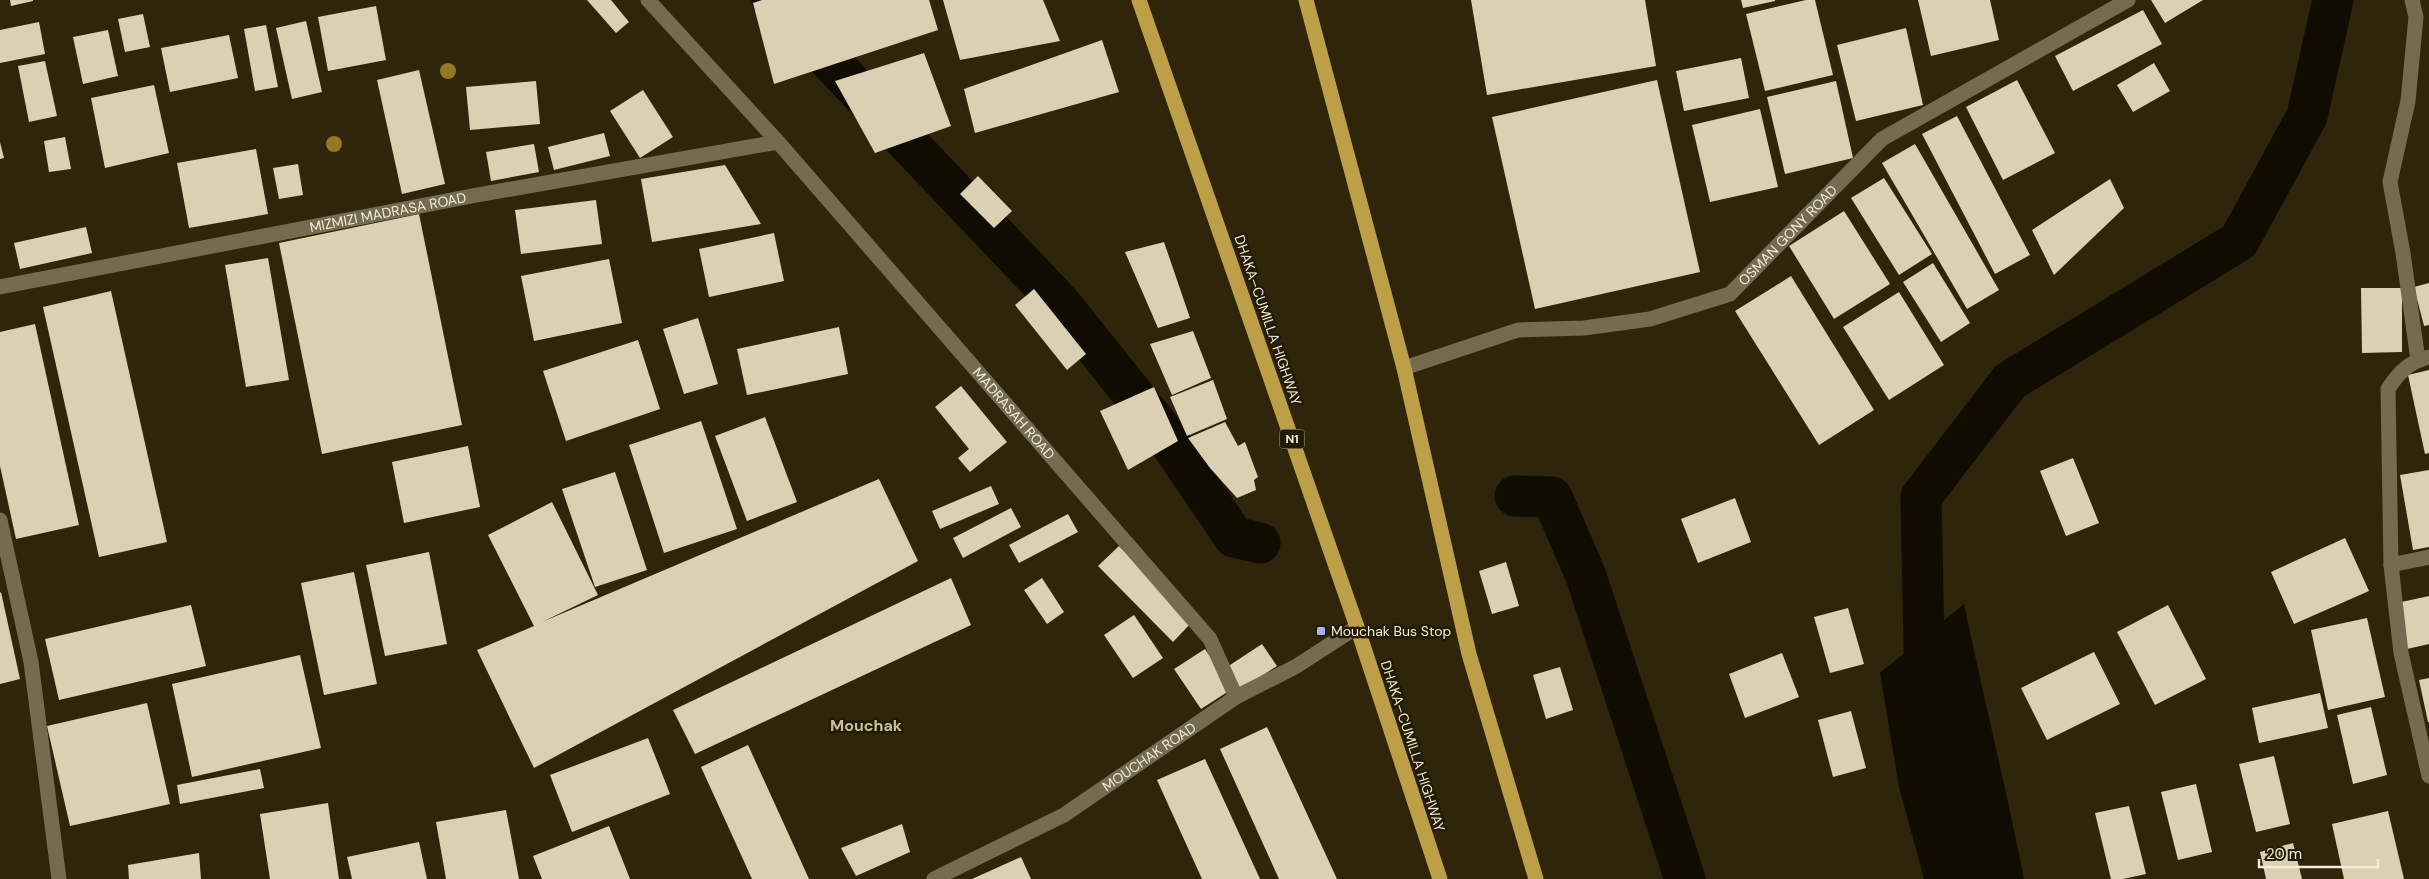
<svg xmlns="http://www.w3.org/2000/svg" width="2429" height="879" viewBox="0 0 2429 879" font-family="'DM Sans',sans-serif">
	<rect width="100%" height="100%" fill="#2e250b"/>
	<!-- water -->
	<path fill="#100c02" d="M1964 604C1983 696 2006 787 2024 879H1924L1899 787 1880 673Z"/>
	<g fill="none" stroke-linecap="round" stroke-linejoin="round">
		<!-- canal -->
		<g stroke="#100c02" stroke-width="41">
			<polyline points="772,0 1060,303 1160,428 1234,537 1260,543"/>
			<polyline points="1515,496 1552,497 1586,576 1685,879"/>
			<polyline points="1925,694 1921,497 2010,381 2239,241 2307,116 2333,0"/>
		</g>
	</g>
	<!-- building -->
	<g fill="#dbd0b2">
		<polygon points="10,0 33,0 33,1 11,6"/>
		<polygon points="587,0 611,0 629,22 616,33"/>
		<polygon points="762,0 929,0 938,30 774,84 753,3"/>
		<polygon points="943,0 1043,0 1060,41 960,60"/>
		<polygon points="1471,0 1645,0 1656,66 1487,95"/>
		<polygon points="1741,0 1775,0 1775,1 1743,8"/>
		<polygon points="1806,0 1815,0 1833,75 1765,91 1746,14"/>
		<polygon points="1918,0 1990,0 1999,40 1931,56"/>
		<polygon points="2151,0 2203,0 2165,23"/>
		<polygon points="376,6 386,60 328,71 318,17"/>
		<polygon points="2143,10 2162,44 2073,91 2055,56"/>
		<polygon points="143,14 150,47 125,52 118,19"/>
		<polygon points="306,21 322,92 292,99 276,28"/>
		<polygon points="39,22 45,54 0,63 0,30"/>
		<polygon points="266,25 278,87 255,91 244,29"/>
		<polygon points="1906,28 1923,105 1856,121 1837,45"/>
		<polygon points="108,30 118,76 83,84 73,37"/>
		<polygon points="229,35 238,78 170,92 161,48"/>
		<polygon points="1102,40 1119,92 975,133 964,89"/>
		<polygon points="924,53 951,126 875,153 835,81"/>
		<polygon points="1741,58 1749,98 1684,111 1676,71"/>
		<polygon points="45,61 57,116 29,122 18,66"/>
		<polygon points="2154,63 2170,91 2133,112 2117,85"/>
		<polygon points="419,70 445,184 402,194 377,80"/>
		<polygon points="1657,80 1700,272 1535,309 1492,117"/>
		<polygon points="2017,80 2055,153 2003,180 1966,107"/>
		<polygon points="536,81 540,124 470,130 466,87"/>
		<polygon points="1836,81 1853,158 1785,174 1767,97"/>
		<polygon points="154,85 169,153 105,168 91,98"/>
		<polygon points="643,90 673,137 640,158 610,111"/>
		<polygon points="1760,109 1778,187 1710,202 1692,125"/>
		<polygon points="1957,116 2030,255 1995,274 1922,134"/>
		<polygon points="604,133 610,156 554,170 548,147"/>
		<polygon points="65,137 71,169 49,172 44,141"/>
		<polygon points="0,142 4,158 0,159"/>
		<polygon points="534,144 539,172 491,181 486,152"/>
		<polygon points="1915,144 1999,290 1967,309 1882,163"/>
		<polygon points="256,149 268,214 189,228 177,163"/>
		<polygon points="298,164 303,195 279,199 273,168"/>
		<polygon points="725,165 761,224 652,242 641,179"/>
		<polygon points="978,176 1012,211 994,228 960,194"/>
		<polygon points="1884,178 1932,254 1899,275 1851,198"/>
		<polygon points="2110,179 2124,208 2054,275 2032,230"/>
		<polygon points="596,200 602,244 521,254 515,210"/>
		<polygon points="1844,211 1890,284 1834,319 1789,246"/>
		<polygon points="419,214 462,425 322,454 279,243"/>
		<polygon points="86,227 92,253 20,269 14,243"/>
		<polygon points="774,233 784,281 709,297 699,249"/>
		<polygon points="1164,242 1190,318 1158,328 1125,252"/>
		<polygon points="268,258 289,380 246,387 225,265"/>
		<polygon points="609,259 622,323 534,341 521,276"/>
		<polygon points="1933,263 1970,323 1941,342 1903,282"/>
		<polygon points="1791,276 1874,410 1819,445 1735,311"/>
		<polygon points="2429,283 2429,325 2424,326 2414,287"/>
		<polygon points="2361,288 2402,288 2402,352 2362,353"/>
		<polygon points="1034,289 1086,354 1067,370 1015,305"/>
		<polygon points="111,291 167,542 99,557 43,307"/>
		<polygon points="1899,292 1944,365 1889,400 1843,327"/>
		<polygon points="698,318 718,384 684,394 663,329"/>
		<polygon points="35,324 79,525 16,539 0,466 0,332"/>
		<polygon points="839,327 848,374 747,395 737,349"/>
		<polygon points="1193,331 1211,378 1172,395 1150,344"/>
		<polygon points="638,340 660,409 566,441 543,371"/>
		<polygon points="2429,370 2429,453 2425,454 2408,375"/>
		<polygon points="1213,380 1227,419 1187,436 1170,397"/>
		<polygon points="961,386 1007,442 970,472 958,458 969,449 935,407"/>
		<polygon points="1154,387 1178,441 1128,470 1100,411"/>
		<polygon points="765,417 797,502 747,521 715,436"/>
		<polygon points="701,421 737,529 664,553 629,445"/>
		<polygon points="1225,422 1238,446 1245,442 1258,477 1254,480 1256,490 1237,498 1210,468 1188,438"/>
		<polygon points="468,446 480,507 404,523 392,462"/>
		<polygon points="2073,458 2099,523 2066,536 2040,471"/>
		<polygon points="2429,470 2429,547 2413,550 2400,475"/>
		<polygon points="615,472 647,570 595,587 562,489"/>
		<polygon points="879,479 918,561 534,768 477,650 534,626 488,535 552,502 598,595 542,622"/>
		<polygon points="991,486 999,504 940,529 932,511"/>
		<polygon points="1735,498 1751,542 1698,563 1681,519"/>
		<polygon points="1011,508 1021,527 963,558 953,538"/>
		<polygon points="1068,514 1078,532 1019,563 1009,545"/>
		<polygon points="2345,538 2369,591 2294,624 2271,572"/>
		<polygon points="1119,546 1193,621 1173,642 1098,566"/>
		<polygon points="429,552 447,644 385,656 366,565"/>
		<polygon points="1506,562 1519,606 1492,614 1479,571"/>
		<polygon points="354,572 377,684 324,695 301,583"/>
		<polygon points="951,578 971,625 695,754 673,710"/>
		<polygon points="1042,578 1064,612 1047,624 1024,590"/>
		<polygon points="1,592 20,679 0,684 0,593"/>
		<polygon points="2429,596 2429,644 2407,649 2397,603"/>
		<polygon points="191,605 206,666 59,700 45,639"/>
		<polygon points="2168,605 2206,679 2155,705 2117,632"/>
		<polygon points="1848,608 1864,664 1830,673 1814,617"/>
		<polygon points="1134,615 1163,658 1133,678 1104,635"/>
		<polygon points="2367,618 2385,697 2328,710 2311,630"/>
		<polygon points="1262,644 1277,666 1241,689 1227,667"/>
		<polygon points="1205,649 1232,689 1201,709 1174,669"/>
		<polygon points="2094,652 2120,704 2047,740 2021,688"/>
		<polygon points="1782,653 1799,697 1745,718 1729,674"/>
		<polygon points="300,655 321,748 192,777 172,684"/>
		<polygon points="1560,667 1573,710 1546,719 1533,675"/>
		<polygon points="2429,678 2429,722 2428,722 2419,680"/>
		<polygon points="2320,693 2328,728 2259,743 2252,708"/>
		<polygon points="147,703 170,804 70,826 47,726"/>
		<polygon points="2371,707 2387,775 2353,784 2337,715"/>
		<polygon points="1851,711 1866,768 1833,777 1818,720"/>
		<polygon points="1267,727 1337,879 1279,879 1220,749"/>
		<polygon points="648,738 670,794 572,832 550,775"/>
		<polygon points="748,745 809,879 752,879 701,767"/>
		<polygon points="2274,756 2290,824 2256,832 2239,764"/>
		<polygon points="1205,759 1260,879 1202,879 1157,780"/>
		<polygon points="260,769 264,788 180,804 177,785"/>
		<polygon points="2196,784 2212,852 2178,860 2161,792"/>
		<polygon points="328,803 339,879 270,879 260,814"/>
		<polygon points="2129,806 2146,874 2123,879 2111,879 2095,813"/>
		<polygon points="506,810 519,879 446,879 436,822"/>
		<polygon points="2388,811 2404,879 2344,879 2332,824"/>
		<polygon points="902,824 910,852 856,876 841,848"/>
		<polygon points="609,826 630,879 542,879 533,856"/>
		<polygon points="419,842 427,879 352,879 347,857"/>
		<polygon points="2293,843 2302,879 2266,879 2260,852"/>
		<polygon points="199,853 201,879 129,879 128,865"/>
		<polygon points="1021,857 1031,879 972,879"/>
	</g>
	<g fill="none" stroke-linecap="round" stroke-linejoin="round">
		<!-- minor -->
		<g stroke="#756b50" stroke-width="15">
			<path id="s1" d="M648 0 778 142 1210 639 1236 697"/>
			<polyline points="2412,0 2416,17 2408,101 2390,182 2403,253 2418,360"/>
			<path id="s2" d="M0 287 477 195 778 142"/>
			<path d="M2429 357C2409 362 2399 372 2388 389L2391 565 2401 653 2429 776"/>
			<path id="s3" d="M1404 368 1518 330 1584 328 1650 319 1730 294 1882 139 2128 0"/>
			<polyline points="0,520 31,662 59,879"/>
			<polyline points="2391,565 2429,557"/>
			<path id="s4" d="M934 879 1064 815 1236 697 1295 667 1357 627"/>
		</g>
		<!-- highway -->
		<g stroke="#bd9f47" stroke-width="15">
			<polyline points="1139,0 1357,627 1440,879"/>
			<polyline points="1306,0 1404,368 1469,654 1536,879"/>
		</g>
	</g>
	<!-- trees -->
	<g fill="#937825">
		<circle cx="448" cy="71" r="8"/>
		<circle cx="334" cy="144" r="8"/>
	</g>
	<!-- markers -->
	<rect fill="#9db4fd" stroke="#241b03" stroke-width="2" x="1316" y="626" width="10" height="10" rx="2.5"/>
	<g text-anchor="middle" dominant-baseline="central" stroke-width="5" stroke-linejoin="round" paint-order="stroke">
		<!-- shield labels -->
		<rect fill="#241b03" stroke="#b4ad9c" stroke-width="1" x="1279.5" y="429.5" width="25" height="19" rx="4"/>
		<g font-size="12" font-weight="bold" fill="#f1ecdd">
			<text x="1292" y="439">N1</text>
		</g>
		<!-- street labels -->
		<g font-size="14" fill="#f1ecdd" stroke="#241b03">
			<text stroke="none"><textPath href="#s2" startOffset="395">MIZMIZI MADRASA ROAD</textPath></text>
			<text stroke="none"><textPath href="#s3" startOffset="419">OSMAN GONY ROAD</textPath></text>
			<text transform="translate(1268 320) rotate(71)">DHAKA–CUMILLA HIGHWAY</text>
			<text stroke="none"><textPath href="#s1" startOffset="552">MADRASAH ROAD</textPath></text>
			<text transform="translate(1413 746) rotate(72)">DHAKA–CUMILLA HIGHWAY</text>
			<text stroke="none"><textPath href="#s4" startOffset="248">MOUCHAK ROAD</textPath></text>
		</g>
		<!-- poi labels -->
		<g font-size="14" fill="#f1ecdd" stroke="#241b03" text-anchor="start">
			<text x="1331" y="631">Mouchak Bus Stop</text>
		</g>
		<!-- quarter labels -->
		<g font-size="16" font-weight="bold" fill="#c8bea0" stroke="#241b03">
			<text x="866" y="725">Mouchak</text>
		</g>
	</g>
	<!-- scale -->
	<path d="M2259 859v8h119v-8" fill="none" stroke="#f1ecdd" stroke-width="2.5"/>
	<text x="2266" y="859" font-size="15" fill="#f1ecdd" stroke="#241b03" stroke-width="4" paint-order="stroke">20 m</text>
</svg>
